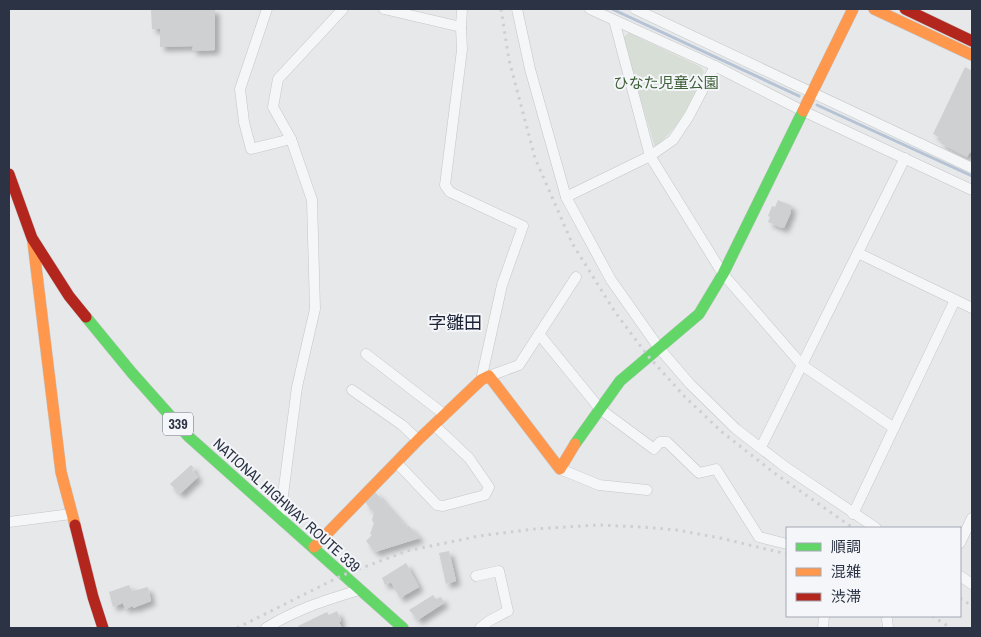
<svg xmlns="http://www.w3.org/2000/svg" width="981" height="637" viewBox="0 0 981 637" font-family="'Archivo Narrow','Noto Sans JP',sans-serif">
	<defs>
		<filter id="shadow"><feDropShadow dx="4.5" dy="4.5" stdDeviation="2.5" flood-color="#0004"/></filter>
	</defs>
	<rect width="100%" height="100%" fill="#e6e8ea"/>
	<!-- green -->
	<path fill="#d6ded6" d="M629 33 701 67 704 72C690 102 682 125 655 147L622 38Z"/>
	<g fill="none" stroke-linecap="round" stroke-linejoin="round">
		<!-- stream -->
		<g stroke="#b5c3d4" stroke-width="3">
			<polyline points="612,9 799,96"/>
			<polyline points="817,105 972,176"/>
		</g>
	</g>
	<!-- building -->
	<g fill="#ced0d2" filter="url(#shadow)">
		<polygon points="151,9 215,9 215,50 192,51 193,46 160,47 160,29 152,29"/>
		<polygon points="965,67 972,71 972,153 970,152 967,157 940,143 942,139 933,134"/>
		<polygon points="778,200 792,206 790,211 791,212 784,228 782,228 768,222 770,217 768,216 772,206 775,207"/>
		<polygon points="191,465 194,468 192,470 198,477 180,494 170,484"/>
		<polygon points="375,492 406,527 409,526 420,538 375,552 366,541 372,535 370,534 374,523 372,520 374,513 365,502"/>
		<polygon points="449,551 456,581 446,584 439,553"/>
		<polygon points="406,563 419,587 400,598 391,582 385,585 382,578"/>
		<polygon points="129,585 132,591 148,587 151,601 133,608 133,606 125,609 123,603 113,607 109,592"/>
		<polygon points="433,595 436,599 441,597 444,603 418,620 409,610"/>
		<polygon points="337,611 341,621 339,622 342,628 299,628 298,626 327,612 329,615"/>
	</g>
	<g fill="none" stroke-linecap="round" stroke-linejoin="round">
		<!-- street casing -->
		<g stroke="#c4c6c8" stroke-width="11">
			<g id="street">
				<polyline points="267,9 240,89 244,122 251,149 291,139"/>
				<polyline points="384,9 461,27 462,9"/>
				<polyline points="517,9 530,69 566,197 611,280 659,348 690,384 736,429 784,466 876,528"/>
				<polyline points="590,9 715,66 803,111 972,190"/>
				<polyline points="635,9 972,168"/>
				<polyline points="614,20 650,156 723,274 802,365 894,428"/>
				<polyline points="461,27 462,50 445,185 450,192 523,226 502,285 481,380"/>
				<polyline points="566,197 650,156 673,140 689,116 715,66"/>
				<polyline points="858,253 972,308"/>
				<polyline points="539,334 600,409 654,449 660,442 667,442 699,473 716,469 759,537 787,544"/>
				<polyline points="366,354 445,415"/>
				<polyline points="489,376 519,365 576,277"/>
				<polyline points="352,390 402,425 418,440"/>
				<polyline points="761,447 905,158"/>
				<polyline points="396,462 437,505 443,506 485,495 489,487 469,458 434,425"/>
				<polyline points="560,469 599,485 647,490"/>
				<polyline points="853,514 955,300"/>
				<polyline points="280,518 297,387 315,309 312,200 291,139 273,107 278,79 343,9"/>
				<polyline points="9,522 71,514"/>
				<polyline points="960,543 972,518"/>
				<polyline points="476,576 499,571 508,611 489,621 480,628"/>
				<polyline points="960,576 972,584"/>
				<polyline points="887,619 888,628"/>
				<path d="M266 628C297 609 323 601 359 590"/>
				<polyline points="823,628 824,616"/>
			</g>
		</g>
		<!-- fast casing -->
		<g stroke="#c4c6c8" stroke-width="12">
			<g id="fast">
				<polyline points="86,317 132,373 189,437 403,628"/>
				<polyline points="575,444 620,381 699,314 723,274 803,111"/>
			</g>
		</g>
		<!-- slow casing -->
		<g stroke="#c4c6c8" stroke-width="12">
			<g id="slow">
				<polyline points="874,9 972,55"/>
				<polyline points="803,111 853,9"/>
				<polyline points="33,242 61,472 75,525"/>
				<polyline points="314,547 418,440 481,380 489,376 560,469 575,444"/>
			</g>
		</g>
		<!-- jam casing -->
		<g stroke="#c4c6c8" stroke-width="12">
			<g id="jam">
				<polyline points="905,9 972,41"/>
				<polyline points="9,174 32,238 69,296 86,317"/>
				<polyline points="75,525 93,597 103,628"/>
			</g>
		</g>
		<!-- street -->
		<use href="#street" stroke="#f5f6f7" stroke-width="10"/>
		<!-- fast -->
		<use href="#fast" stroke="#63d668" stroke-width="11"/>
		<!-- slow -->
		<use href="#slow" stroke="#ff974d" stroke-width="11"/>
		<!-- jam -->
		<use href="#jam" stroke="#b3261e" stroke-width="11"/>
		<!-- rail -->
		<g stroke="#cecfd2" stroke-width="3" stroke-dasharray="2.5 5" stroke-linecap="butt">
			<polyline points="501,9 509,60 535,158 572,243 615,312 648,356 685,397 722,432 773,472 853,528"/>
			<polyline points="960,598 972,606"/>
			<polyline points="932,616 951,628"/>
			<polyline points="237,628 343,575 407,551 479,536 534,529 598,525 642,527 677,530 720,538 787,554"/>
		</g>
	</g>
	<g text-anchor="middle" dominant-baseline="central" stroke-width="4" stroke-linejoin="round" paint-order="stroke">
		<!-- shield labels -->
		<rect fill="#f4f6f9" stroke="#676e7a" stroke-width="1" x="163" y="412.5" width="30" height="23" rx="4"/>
		<g font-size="14" font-weight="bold" fill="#2b3344">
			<text x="178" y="424">339</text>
		</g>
		<!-- park labels -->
		<g font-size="15" fill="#3f6039" stroke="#f4f6f9">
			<text x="666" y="82">ひなた児童公園</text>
		</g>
		<!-- street labels -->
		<g font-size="15" fill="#2b3344" stroke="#f4f6f9">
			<text transform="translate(287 505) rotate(42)">NATIONAL HIGHWAY ROUTE 339</text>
		</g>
		<!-- quarter labels -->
		<g font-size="18" fill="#1d2435" stroke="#f4f6f9">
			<text x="455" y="322">字雛田</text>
		</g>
	</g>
	<!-- border -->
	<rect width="981" height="637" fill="none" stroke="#2b3344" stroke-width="20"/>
	<!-- legend -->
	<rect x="786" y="527" width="175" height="90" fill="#f4f6f9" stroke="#a4a8b1"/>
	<rect x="796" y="543" width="25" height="8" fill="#63d668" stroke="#a4a8b1"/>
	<text x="831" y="552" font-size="15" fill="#2b3344">順調</text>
	<rect x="796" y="568" width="25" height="8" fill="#ff974d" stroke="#a4a8b1"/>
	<text x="831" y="577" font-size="15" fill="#2b3344">混雑</text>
	<rect x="796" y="593" width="25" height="8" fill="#b3261e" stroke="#a4a8b1"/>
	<text x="831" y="602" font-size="15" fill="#2b3344">渋滞</text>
</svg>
